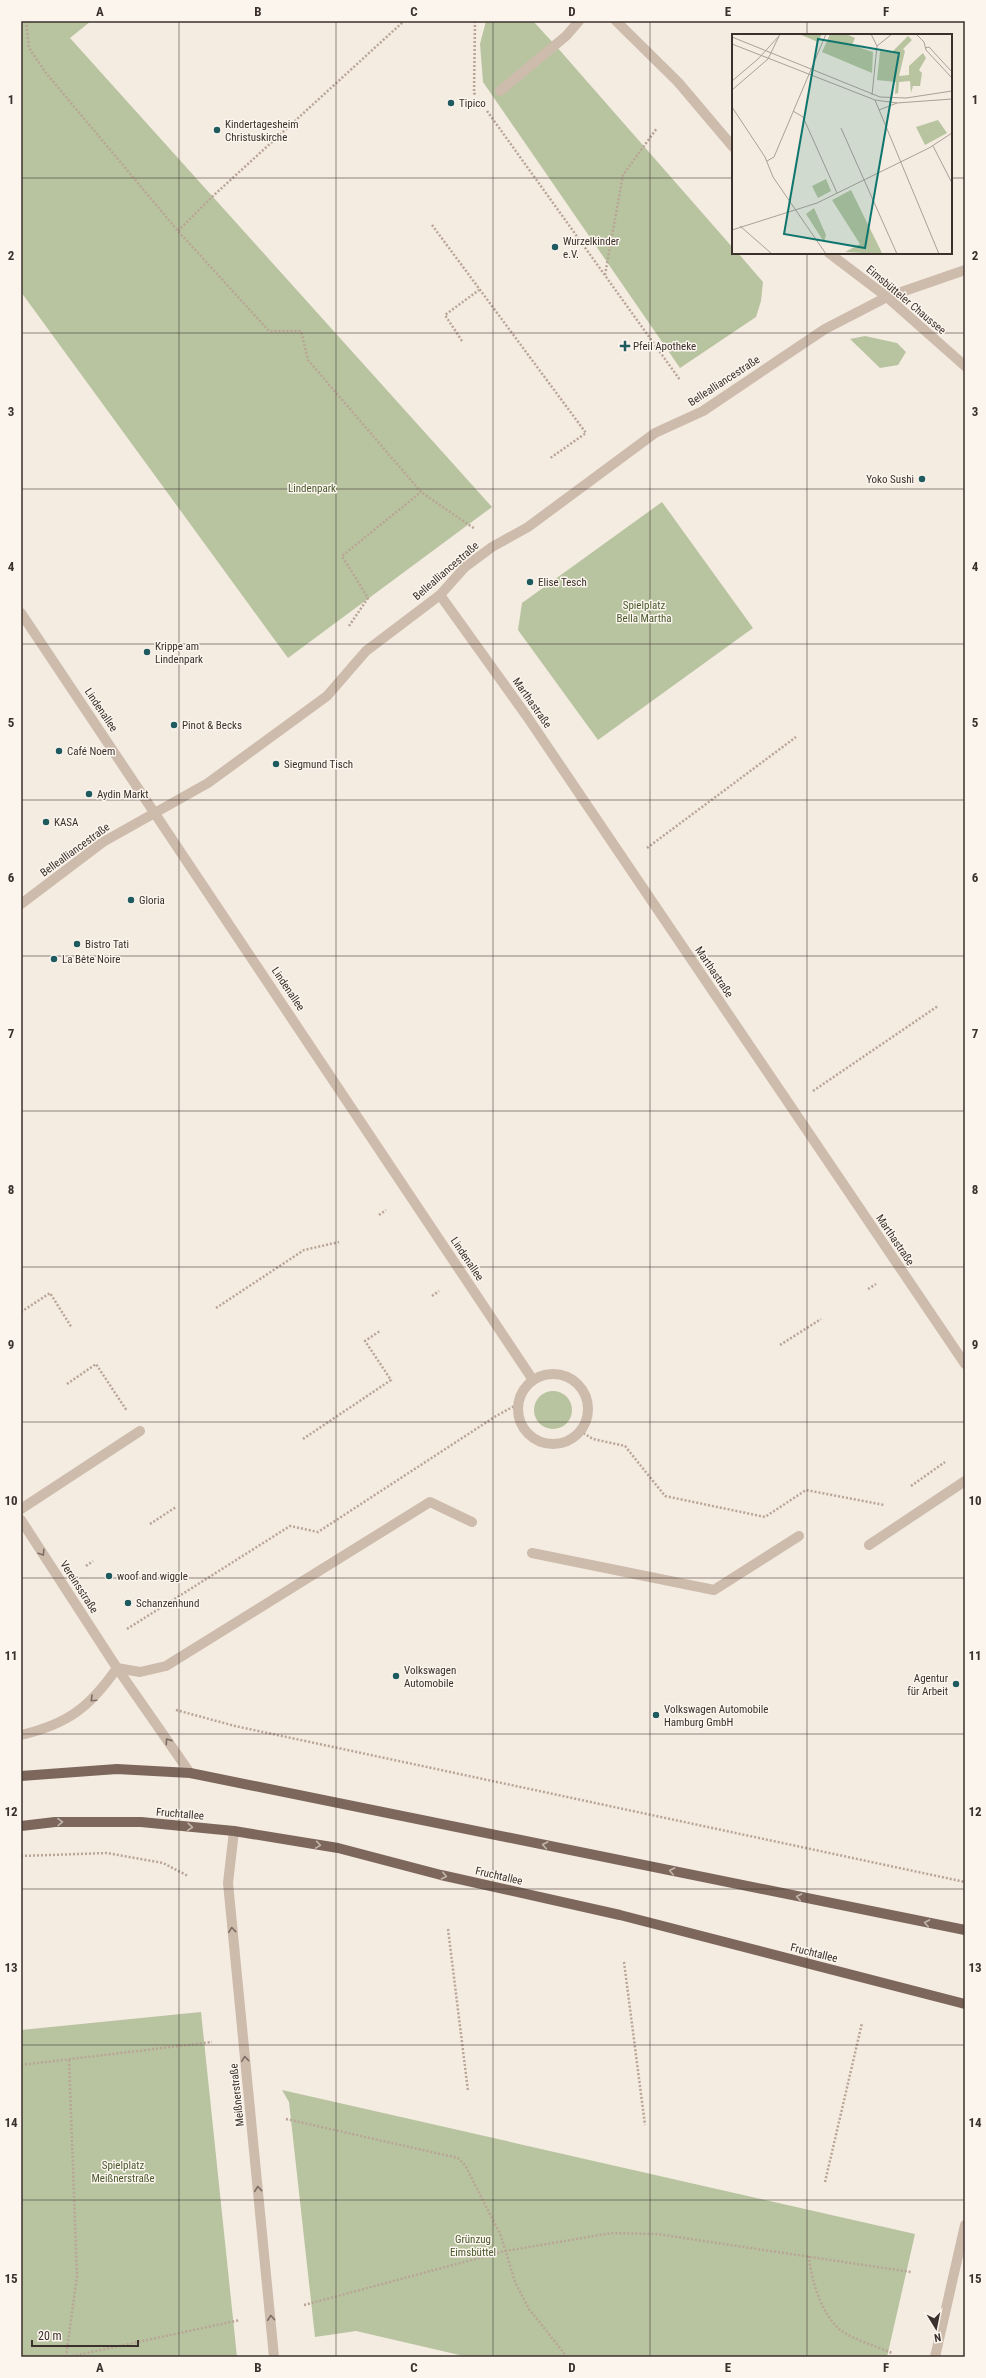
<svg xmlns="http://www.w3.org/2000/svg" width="986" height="2378" viewBox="0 0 986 2378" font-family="'Roboto Condensed',sans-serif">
	<rect width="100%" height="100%" fill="#f4ebe1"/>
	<!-- green -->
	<g fill="#b8c4a0">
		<polygon points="21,21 91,21 70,38 492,507 288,658 21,292"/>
		<polygon points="486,21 533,21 556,46 733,248 733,253 738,253 763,282 761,301 756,317 680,368 483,82 480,44"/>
		<polygon points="865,336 897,343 906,352 898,365 880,368 850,339"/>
		<polygon points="662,502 753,628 598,740 518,630 522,603"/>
		<circle cx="553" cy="1410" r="19"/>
		<polygon points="201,2012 237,2357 21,2357 21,2030"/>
		<polygon points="282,2090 915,2234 887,2357 468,2357 356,2331 315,2337 289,2102"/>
	</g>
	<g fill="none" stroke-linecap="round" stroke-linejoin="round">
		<!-- path -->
		<g stroke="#b9a596" stroke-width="2.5" stroke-dasharray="2 2" stroke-linecap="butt">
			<polyline points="26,21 29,48 46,73 178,231 269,331 301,331 308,360 421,492 475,529"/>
			<polyline points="475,21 474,93 476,96"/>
			<polyline points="487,111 680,380"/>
			<polyline points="432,225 586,433 549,459"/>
			<polyline points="178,231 213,196 404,21"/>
			<polyline points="605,275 623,175 657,128"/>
			<polyline points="462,341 445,315 479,290"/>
			<polyline points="349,626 368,598 342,556 421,492"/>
			<polyline points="647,848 796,737"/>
			<polyline points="813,1091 938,1006"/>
			<polyline points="379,1215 386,1210"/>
			<polyline points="868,1289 876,1284"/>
			<polyline points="432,1296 439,1291"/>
			<polyline points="216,1308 304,1250 339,1242"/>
			<polyline points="21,1312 50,1293 72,1328"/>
			<polyline points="780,1345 821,1319"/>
			<polyline points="67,1384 96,1364 127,1411"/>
			<polyline points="580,1431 593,1439 625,1446 665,1496 765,1517 806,1490 884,1505"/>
			<polyline points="303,1439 391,1380 365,1341 380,1331"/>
			<polyline points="911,1486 945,1462"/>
			<polyline points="150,1524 176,1507"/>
			<polyline points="86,1566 93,1561"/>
			<polyline points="127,1629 290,1526 318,1532 496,1416 518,1404"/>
			<polyline points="176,1710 235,1726 965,1882"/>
			<polyline points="21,1856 107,1853 163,1863 188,1876"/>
			<polyline points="448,1929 468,2091"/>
			<polyline points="624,1962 645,2125"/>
			<polyline points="21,2065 212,2042"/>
			<polyline points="286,2119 458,2158 465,2165 501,2236 515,2282 529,2309 567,2357"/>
			<polyline points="825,2182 862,2023"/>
			<path d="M809 2256C811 2280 821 2312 839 2329 853 2340 876 2346 892 2353"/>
			<polyline points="304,2305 505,2251 612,2233 657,2234 911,2272"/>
			<polyline points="66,2357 77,2276 69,2059"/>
			<polyline points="68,2357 240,2320"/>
		</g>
		<!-- service -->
		<g stroke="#cdbbac" stroke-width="10">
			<polyline points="500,91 566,36 579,21"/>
			<polyline points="21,1509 140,1431"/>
			<polyline points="869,1545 965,1481"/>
			<polyline points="532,1553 714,1590 799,1536"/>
			<polyline points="117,1668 140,1672 166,1666 430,1502 472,1522"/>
		</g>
		<!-- minor -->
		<g stroke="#cdbbac" stroke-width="10">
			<polyline points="440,595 526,715 965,1364"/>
			<polyline points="21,613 533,1380"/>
			<polyline points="21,904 103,842 208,783 327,696 366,651 440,595 465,567 492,547 528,527 655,433 703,411 825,329 887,297 965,270"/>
			<circle cx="553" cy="1409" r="35"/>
			<polyline points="21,1520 117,1668 190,1773"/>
			<path d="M21 1735C68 1724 90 1707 117 1668"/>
			<polyline points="234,1831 228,1883 274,2357"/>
			<polyline points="935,2357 965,2225"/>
		</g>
		<!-- tertiary -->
		<g stroke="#cdbbac" stroke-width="10">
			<polyline points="616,21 678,82 733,147"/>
			<polyline points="829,253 887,297 965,366"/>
		</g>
		<!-- primary -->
		<g stroke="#7d675c" stroke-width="10">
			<polyline points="21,1776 117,1769 190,1773 965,1930"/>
			<polyline points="21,1826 55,1822 141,1822 234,1831 338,1848 441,1875 620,1915 965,2004"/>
		</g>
	</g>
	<!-- one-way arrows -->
	<defs><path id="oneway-chevron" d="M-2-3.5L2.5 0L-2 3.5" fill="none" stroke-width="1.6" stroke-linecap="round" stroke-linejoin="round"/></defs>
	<g stroke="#7d6f65">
		<use href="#oneway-chevron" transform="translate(42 1553) rotate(57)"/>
		<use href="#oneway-chevron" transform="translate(93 1699) rotate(137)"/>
		<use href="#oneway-chevron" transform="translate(168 1741) rotate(-125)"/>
		<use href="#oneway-chevron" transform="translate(232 1930) rotate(-96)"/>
		<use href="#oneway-chevron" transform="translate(245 2059) rotate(-96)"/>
		<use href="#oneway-chevron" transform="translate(258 2189) rotate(-96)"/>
		<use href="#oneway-chevron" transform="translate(271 2318) rotate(-94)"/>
	</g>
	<g stroke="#c2b5ac">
		<use href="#oneway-chevron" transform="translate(60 1822) rotate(-1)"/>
		<use href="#oneway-chevron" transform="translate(190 1827) rotate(5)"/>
		<use href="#oneway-chevron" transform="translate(318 1845) rotate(9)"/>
		<use href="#oneway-chevron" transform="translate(545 1845) rotate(-169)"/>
		<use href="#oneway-chevron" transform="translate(672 1871) rotate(-169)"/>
		<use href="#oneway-chevron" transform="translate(444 1876) rotate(13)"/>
		<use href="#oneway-chevron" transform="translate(799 1897) rotate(-169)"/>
		<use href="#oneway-chevron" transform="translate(927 1923) rotate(-169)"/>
	</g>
	<!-- grid -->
	<path fill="none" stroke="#3b302b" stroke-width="1" stroke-opacity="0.55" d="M179 21V2357M336 21V2357M493 21V2357M650 21V2357M807 21V35M21 178H733M951 178H965M807 253V2357M21 333H965M21 489H965M21 644H965M21 800H965M21 956H965M21 1111H965M21 1267H965M21 1422H965M21 1578H965M21 1734H965M21 1889H965M21 2045H965M21 2200H965"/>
	<!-- markers -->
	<g fill="#1f5a5e" stroke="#fbf5ee" stroke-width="1.5">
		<circle cx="451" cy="103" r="4"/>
		<circle cx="217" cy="130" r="4"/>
		<circle cx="555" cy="247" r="4"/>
		<path d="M623 340h4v4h4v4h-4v4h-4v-4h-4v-4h4z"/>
		<circle cx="922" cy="479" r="4"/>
		<circle cx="530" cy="582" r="4"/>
		<circle cx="147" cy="652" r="4"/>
		<circle cx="174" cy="725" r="4"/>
		<circle cx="59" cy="751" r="4"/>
		<circle cx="276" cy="764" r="4"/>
		<circle cx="89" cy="794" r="4"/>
		<circle cx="46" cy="822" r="4"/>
		<circle cx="131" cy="900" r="4"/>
		<circle cx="77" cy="944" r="4"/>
		<circle cx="54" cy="959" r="4"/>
		<circle cx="109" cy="1576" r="4"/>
		<circle cx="128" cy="1603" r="4"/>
		<circle cx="396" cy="1676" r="4"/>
		<circle cx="956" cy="1684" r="4"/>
		<circle cx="656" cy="1715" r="4"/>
	</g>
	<g text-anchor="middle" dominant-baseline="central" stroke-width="3" stroke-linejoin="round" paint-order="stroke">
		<!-- poi labels -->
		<g font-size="11" fill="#3b302b" stroke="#fbf5ee" text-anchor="start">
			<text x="459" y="103">Tipico</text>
			<text x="225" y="124">Kindertagesheim<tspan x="225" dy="13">Christuskirche</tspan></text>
			<text x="563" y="241">Wurzelkinder<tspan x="563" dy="13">e.V.</tspan></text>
			<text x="633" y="346">Pfeil Apotheke</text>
			<text x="914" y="479" text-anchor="end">Yoko Sushi</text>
			<text x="538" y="582">Elise Tesch</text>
			<text x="155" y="646">Krippe am<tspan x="155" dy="13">Lindenpark</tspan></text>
			<text x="182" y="725">Pinot &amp; Becks</text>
			<text x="67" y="751">Café Noem</text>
			<text x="284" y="764">Siegmund Tisch</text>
			<text x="97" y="794">Aydin Markt</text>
			<text x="54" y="822">KASA</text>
			<text x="139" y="900">Gloria</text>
			<text x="85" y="944">Bistro Tati</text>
			<text x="62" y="959">La Bête Noire</text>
			<text x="117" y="1576">woof and wiggle</text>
			<text x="136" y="1603">Schanzenhund</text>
			<text x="404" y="1670">Volkswagen<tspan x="404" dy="13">Automobile</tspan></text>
			<text x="948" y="1678" text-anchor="end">Agentur<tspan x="948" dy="13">für Arbeit</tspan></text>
			<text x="664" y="1709">Volkswagen Automobile<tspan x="664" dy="13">Hamburg GmbH</tspan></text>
		</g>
		<!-- street labels -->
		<g font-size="11" fill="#3b302b" stroke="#fbf5ee">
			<text transform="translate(906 300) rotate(40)">Eimsbütteler Chaussee</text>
			<text transform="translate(724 381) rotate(-33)">Bellealliancestraße</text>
			<text transform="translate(446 571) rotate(-41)">Bellealliancestraße</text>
			<text transform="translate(532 703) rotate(55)">Marthastraße</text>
			<text transform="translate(101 710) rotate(56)">Lindenallee</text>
			<text transform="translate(75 850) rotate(-36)">Bellealliancestraße</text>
			<text transform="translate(714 972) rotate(56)">Marthastraße</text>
			<text transform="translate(288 989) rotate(56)">Lindenallee</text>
			<text transform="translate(895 1240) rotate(56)">Marthastraße</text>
			<text transform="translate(467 1259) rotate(56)">Lindenallee</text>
			<text transform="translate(79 1587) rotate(57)">Vereinsstraße</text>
			<text transform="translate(180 1814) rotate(5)">Fruchtallee</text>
			<text transform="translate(499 1876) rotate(13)">Fruchtallee</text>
			<text transform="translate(814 1953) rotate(14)">Fruchtallee</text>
			<text transform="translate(237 2095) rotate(-96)">Meißnerstraße</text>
		</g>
		<!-- park labels -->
		<g font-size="11" fill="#4a5a2e" stroke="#fbf5ee">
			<text x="312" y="488">Lindenpark</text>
			<text x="644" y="605">Spielplatz<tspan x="644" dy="13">Bella Martha</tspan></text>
			<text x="123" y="2165">Spielplatz<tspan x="123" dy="13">Meißnerstraße</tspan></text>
			<text x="473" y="2239">Grünzug<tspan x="473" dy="13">Eimsbüttel</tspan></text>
		</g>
	</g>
	<!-- overview -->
	<g transform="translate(732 34)">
		<rect width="220" height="220" fill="#f4ebe1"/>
		<path d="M67 0H90L86 8ZM98 0H114L123 4 120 11 141 18 140 39 90 18ZM176 2 180 6 171 15 173 17 167 42 177 41V32L191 19 194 24 187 36 190 39 188 52H181L179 59 178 47 167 48 166 59 163 60 164 48 145 46 148 17 160 18ZM206 86 215 99 193 111 184 93ZM94 145 99 157 86 164 80 152ZM119 156 149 217 150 220 113 218 128 210 100 166ZM82 174 94 201 92 208 74 180Z" fill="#b8c4a0"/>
		<path fill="none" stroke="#aaa098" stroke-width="1" d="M139 0 145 12 140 61M184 0 192 8 194 16 220 44M0 3 148 63 174 64 220 57M0 10 143 66 165 69 220 65M145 12 160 0M193 14 197 13 220 38M0 47 26 25 47 2M0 56 36 25 48 0M143 66 207 220M0 73 33 123 41 143 94 220M147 76 165 69M61 77 71 83 105 159M109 94 165 220M201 112 220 149M35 127 42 123 94 0M8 192 40 220M0 196 85 169 197 114 220 99"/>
		<path fill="#0f766e" fill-opacity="0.15" stroke="#0f766e" stroke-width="2" d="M86 5 167 19 133 214 52 200Z"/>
		<rect width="220" height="220" fill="none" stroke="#3b302b" stroke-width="2"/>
	</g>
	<!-- border -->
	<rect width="986" height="2378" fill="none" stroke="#fbf5ee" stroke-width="44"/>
	<!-- north arrow -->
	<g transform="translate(936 2328) rotate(170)" stroke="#fbf5ee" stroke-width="3" paint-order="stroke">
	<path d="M0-3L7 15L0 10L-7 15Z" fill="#3b302b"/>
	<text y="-6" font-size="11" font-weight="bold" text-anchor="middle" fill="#3b302b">N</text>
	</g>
	<!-- scale -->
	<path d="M32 2340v6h106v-6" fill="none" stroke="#3b302b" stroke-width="2"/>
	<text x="38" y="2340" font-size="12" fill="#3b302b" stroke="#fbf5ee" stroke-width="3" paint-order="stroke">20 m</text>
	<rect x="22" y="22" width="942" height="2334" fill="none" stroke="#3b302b" stroke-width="1.5"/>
	<g font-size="13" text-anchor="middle" font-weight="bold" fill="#3b302b">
		<text x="100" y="16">A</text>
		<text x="258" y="16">B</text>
		<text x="414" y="16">C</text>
		<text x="572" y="16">D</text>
		<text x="728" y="16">E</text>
		<text x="886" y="16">F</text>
		<text x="11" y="104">1</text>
		<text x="975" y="104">1</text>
		<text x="11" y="260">2</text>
		<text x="975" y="260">2</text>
		<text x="11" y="416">3</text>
		<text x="975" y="416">3</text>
		<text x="11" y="571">4</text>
		<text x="975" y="571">4</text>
		<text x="11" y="727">5</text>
		<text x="975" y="727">5</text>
		<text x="11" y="882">6</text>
		<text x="975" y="882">6</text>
		<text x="11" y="1038">7</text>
		<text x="975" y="1038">7</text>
		<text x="11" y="1194">8</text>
		<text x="975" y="1194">8</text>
		<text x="11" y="1349">9</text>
		<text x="975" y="1349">9</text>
		<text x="11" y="1505">10</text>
		<text x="975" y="1505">10</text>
		<text x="11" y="1660">11</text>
		<text x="975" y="1660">11</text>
		<text x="11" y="1816">12</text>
		<text x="975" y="1816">12</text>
		<text x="11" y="1972">13</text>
		<text x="975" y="1972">13</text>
		<text x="11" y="2127">14</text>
		<text x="975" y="2127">14</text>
		<text x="11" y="2283">15</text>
		<text x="975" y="2283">15</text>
		<text x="100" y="2372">A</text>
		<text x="258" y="2372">B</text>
		<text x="414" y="2372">C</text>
		<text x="572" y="2372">D</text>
		<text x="728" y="2372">E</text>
		<text x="886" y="2372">F</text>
	</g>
</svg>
